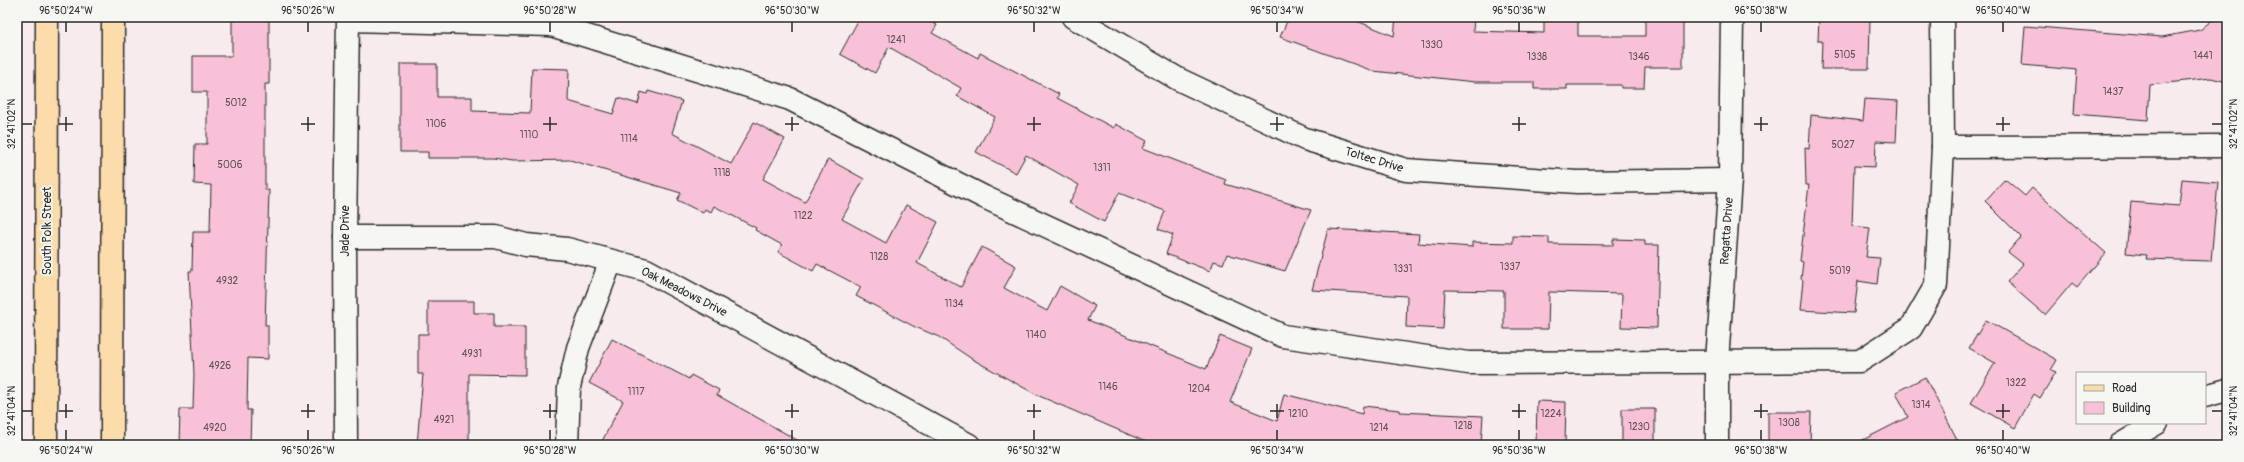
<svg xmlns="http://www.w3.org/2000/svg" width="2244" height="462" viewBox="0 0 2244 462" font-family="Pangolin,sans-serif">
	<rect width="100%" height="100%" fill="#f7ebed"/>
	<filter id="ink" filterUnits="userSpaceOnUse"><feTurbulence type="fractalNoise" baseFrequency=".025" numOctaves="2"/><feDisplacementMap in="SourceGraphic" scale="8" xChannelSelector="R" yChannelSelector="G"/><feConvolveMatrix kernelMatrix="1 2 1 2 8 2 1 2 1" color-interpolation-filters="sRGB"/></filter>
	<g filter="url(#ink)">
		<!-- building -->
		<g fill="#f9c1d8" stroke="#2b2b2b">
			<polygon points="232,17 269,17 269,84 265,84 265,190 269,190 265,325 268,325 268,359 248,358 247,410 251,410 250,445 179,445 180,409 193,409 194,374 189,271 192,271 193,232 210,232 211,185 194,184 195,144 207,144 207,92 193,92 193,56 232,56"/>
			<polygon points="860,17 922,17 937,25 932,33 978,58 980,53 1059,94 1057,98 1114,128 1116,124 1147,141 1143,148 1226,180 1225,184 1311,210 1285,271 1227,254 1223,264 1214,261 1210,271 1166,254 1173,235 1158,229 1165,211 1119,193 1104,222 1069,203 1079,185 1026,155 1016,173 976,152 995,117 957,96 961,88 889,47 875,73 840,54"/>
			<polygon points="1289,17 1347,17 1394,36 1396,17 1443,20 1444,17 1474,17 1473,31 1544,33 1544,17 1578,17 1578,36 1645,36 1645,17 1683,17 1683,67 1645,67 1644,88 1621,88 1621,85 1567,85 1567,89 1534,89 1534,82 1475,82 1373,71 1280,37"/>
			<polygon points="1819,17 1870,17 1869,69 1821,69 1822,41 1818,41"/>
			<polygon points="2216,17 2227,17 2227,82 2211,78 2150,85 2148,120 2074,114 2077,70 2022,65 2025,26 2162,37 2200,30"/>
			<polygon points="400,64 437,64 437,97 472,97 472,111 530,113 532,68 569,69 568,101 613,114 618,98 638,104 641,92 647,94 648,91 682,101 672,133 731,164 754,122 785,139 763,179 805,202 828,159 864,179 842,219 886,243 906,205 938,222 917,263 961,287 982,247 1016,266 1004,288 1047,311 1060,286 1095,306 1088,320 1206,369 1220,336 1252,349 1230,402 1277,421 1284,394 1362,414 1363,406 1400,410 1400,412 1483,416 1481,445 1153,445 1037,395 972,359 939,337 913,326 856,296 861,287 817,264 813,271 778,252 782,245 755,230 756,228 714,206 711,212 705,209 703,213 677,200 681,193 570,160 512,161 493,158 428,158 428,152 400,152"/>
			<polygon points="1865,99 1898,101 1896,142 1876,141 1875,167 1854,166 1852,226 1870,228 1866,257 1880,258 1877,284 1858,281 1854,313 1800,310 1803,280 1801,279 1803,262 1800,261 1809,185 1806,185 1805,148 1809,149 1811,115 1863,121"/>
			<polygon points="2005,179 2025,196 2032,188 2106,253 2077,287 2072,283 2045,315 2007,282 2023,264 2008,252 2021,237 1985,201"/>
			<polygon points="2182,179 2218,182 2211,261 2146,259 2147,255 2126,253 2131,202 2179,206"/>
			<polygon points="1328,229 1419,234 1418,243 1472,247 1472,242 1513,243 1513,236 1549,237 1549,244 1613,245 1613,239 1645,240 1645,245 1659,245 1657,328 1621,327 1622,294 1549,292 1548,329 1504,329 1504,291 1445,290 1443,329 1406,327 1407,296 1312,290"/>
			<polygon points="428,301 474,301 474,313 494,313 494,327 525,327 525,375 469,374 469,445 417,445 423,374 418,374 418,334 428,334"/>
			<polygon points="1986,320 2057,360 2051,370 2056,372 2040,398 2034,394 2015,428 1971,403 1995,363 1969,348"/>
			<polygon points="612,339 689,379 691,375 719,390 717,395 806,445 600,445 623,401 589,383"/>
			<polygon points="1925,377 1960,445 1853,445 1908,417 1896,392"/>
			<polygon points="1537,401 1566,402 1565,445 1536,445"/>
			<rect x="1622" y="409" width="33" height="36"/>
			<polygon points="1768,412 1811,412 1810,445 1768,445"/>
		</g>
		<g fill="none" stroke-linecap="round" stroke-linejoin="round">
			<!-- minor casing -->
			<g stroke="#2b2b2b" stroke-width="25">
				<g id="minor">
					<polyline points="1073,17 1178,79 1305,139 1406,170 1577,182 1730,180"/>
					<polyline points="348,20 551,25 790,99 984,197 1283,336 1468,363 1860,361 1911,328 1936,285 1943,147 1942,17"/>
					<polyline points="1943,147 2227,146"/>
					<polyline points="345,237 496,237 526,245 567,249 646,270 969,445"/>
					<polyline points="2205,396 2227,390"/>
					<polyline points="346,445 345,237 348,17"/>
					<polyline points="567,445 569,387 578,348 611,261"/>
					<polyline points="1717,445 1717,361 1730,180 1732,17"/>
					<polyline points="2120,445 2157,423"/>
				</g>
			</g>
			<!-- major casing -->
			<g stroke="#2b2b2b" stroke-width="25">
				<g id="major">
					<polyline points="46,445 47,17"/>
					<polyline points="112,445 113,17"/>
				</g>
			</g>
			<!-- minor -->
			<use href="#minor" stroke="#f6f6f2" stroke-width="22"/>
			<!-- major -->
			<use href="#major" stroke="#fddcac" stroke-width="22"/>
		</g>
	</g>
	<!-- ticks -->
	<path fill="none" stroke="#2b2b2b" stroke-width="1.5" d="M66 22V32M308 22V32M550 22V32M792 22V32M1034 22V32M1277 22V32M1519 22V32M1761 22V32M2003 22V32M66 117V131M308 117V131M550 117V131M792 117V131M1034 117V131M1277 117V131M1519 117V131M1761 117V131M2003 117V131M22 124H32M59 124H73M301 124H315M543 124H557M785 124H799M1027 124H1041M1270 124H1284M1512 124H1526M1754 124H1768M1996 124H2010M2212 124H2222M66 404V418M308 404V418M550 404V418M792 404V418M1034 404V418M1277 404V418M1519 404V418M1761 404V418M2003 404V418M22 411H32M59 411H73M301 411H315M543 411H557M785 411H799M1027 411H1041M1270 411H1284M1512 411H1526M1754 411H1768M1996 411H2010M2212 411H2222M66 430V440M308 430V440M550 430V440M792 430V440M1034 430V440M1277 430V440M1519 430V440M1761 430V440M2003 430V440"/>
	<g text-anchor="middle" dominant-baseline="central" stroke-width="3.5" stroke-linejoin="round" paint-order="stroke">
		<!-- number labels -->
		<g font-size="10" fill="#5e5056">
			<text x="896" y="40">1241</text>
			<text x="1432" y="45">1330</text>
			<text x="1845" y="55">5105</text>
			<text x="2203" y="56">1441</text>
			<text x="1537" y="57">1338</text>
			<text x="1639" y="57">1346</text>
			<text x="2113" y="92">1437</text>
			<text x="236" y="103">5012</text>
			<text x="436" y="124">1106</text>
			<text x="529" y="135">1110</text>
			<text x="629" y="139">1114</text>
			<text x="1843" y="145">5027</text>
			<text x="230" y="165">5006</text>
			<text x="1102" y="168">1311</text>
			<text x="722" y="173">1118</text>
			<text x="803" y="216">1122</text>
			<text x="879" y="257">1128</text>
			<text x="1510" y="267">1337</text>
			<text x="1403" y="269">1331</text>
			<text x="1840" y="271">5019</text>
			<text x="227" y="281">4932</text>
			<text x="954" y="304">1134</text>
			<text x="1036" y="335">1140</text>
			<text x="472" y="354">4931</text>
			<text x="220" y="366">4926</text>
			<text x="2016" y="383">1322</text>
			<text x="1108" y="387">1146</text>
			<text x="1199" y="389">1204</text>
			<text x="636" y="392">1117</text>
			<text x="1921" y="405">1314</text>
			<text x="1298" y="414">1210</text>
			<text x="1551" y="414">1224</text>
			<text x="444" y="420">4921</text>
			<text x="1789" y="423">1308</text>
			<text x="1463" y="426">1218</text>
			<text x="1639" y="427">1230</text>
			<text x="215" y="428">4920</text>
			<text x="1379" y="428">1214</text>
		</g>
		<!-- street labels -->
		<g font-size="12" fill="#2b2b2b" stroke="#f6f6f2">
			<text transform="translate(1374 160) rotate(17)">Toltec Drive</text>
			<text transform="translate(47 231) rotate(-90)">South Polk Street</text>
			<text transform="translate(345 231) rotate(-90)">Jade Drive</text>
			<text transform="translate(1727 231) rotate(-86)">Regatta Drive</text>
			<text transform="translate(684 292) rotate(27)">Oak Meadows Drive</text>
		</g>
	</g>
	<!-- margin -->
	<rect width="2244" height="462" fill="none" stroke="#f6f6f2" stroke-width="44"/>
	<!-- legend -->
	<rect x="2076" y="372" width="130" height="52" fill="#f6f6f2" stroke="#a5a5a2"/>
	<rect x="2084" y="385" width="20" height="6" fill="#fddcac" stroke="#a5a5a2"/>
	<text x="2112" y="392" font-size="12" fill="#2b2b2b">Road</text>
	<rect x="2084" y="402" width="20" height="12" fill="#f9c1d8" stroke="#a5a5a2"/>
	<text x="2112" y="412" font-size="12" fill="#2b2b2b">Building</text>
	<rect x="22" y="22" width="2200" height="418" fill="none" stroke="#2b2b2b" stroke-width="1.5"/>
	<g font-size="10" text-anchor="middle" fill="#2b2b2b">
		<text x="66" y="14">96°50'24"W</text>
		<text x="308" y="14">96°50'26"W</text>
		<text x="550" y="14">96°50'28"W</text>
		<text x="792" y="14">96°50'30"W</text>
		<text x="1034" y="14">96°50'32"W</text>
		<text x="1277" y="14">96°50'34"W</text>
		<text x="1519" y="14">96°50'36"W</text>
		<text x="1761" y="14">96°50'38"W</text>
		<text x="2003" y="14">96°50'40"W</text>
		<text transform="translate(2233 124) rotate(-90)" y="4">32°41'02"N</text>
		<text transform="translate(11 124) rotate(-90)" y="4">32°41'02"N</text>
		<text transform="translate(2233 411) rotate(-90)" y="4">32°41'04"N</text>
		<text transform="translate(11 411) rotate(-90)" y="4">32°41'04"N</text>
		<text x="66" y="454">96°50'24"W</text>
		<text x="308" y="454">96°50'26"W</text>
		<text x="550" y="454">96°50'28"W</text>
		<text x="792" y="454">96°50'30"W</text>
		<text x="1034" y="454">96°50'32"W</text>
		<text x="1277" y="454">96°50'34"W</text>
		<text x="1519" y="454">96°50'36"W</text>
		<text x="1761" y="454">96°50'38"W</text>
		<text x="2003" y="454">96°50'40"W</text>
	</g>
</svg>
